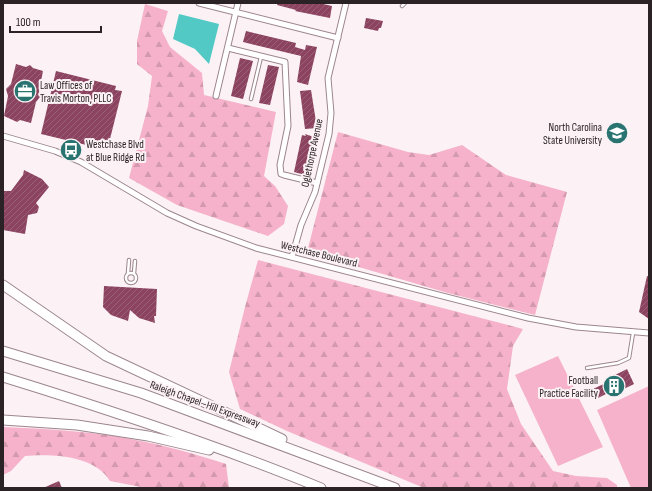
<svg xmlns="http://www.w3.org/2000/svg" width="652" height="491" viewBox="0 0 652 491" font-family="'Sofia Sans Condensed',sans-serif">
	<defs>
		<pattern id="forest-firs" width="22" height="20" patternUnits="userSpaceOnUse"><rect width="22" height="20" fill="#f6b2ca"/><path d="M5 1l3.5 6h-7zM16 11l3.5 6h-7z" fill="#d399ad"/></pattern>
		<pattern id="building-hatch" width="6" height="6" patternUnits="userSpaceOnUse"><rect width="6" height="6" fill="#8c4360"/><path d="M-1 1l2-2M0 6l6-6M5 7l2-2" fill="none" stroke="#996278"/></pattern>
	</defs>
	<rect width="100%" height="100%" fill="#fcf2f5"/>
	<!-- forest -->
	<g fill="url(#forest-firs)">
		<polygon points="145,4 168,11 162,31 170,47 202,73 204,95 276,112 264,176 275,186 288,206 284,224 268,236 177,205 129,178 148,106 152,76 137,64 137,41"/>
		<polygon points="338,132 408,152 429,155 462,145 506,175 567,192 535,315 448,293 307,252"/>
		<polygon points="258,260 523,329 513,346 507,389 521,424 553,471 576,476 607,478 617,485 617,488 424,488 287,431 240,409 229,372 245,307"/>
		<path d="M3 427C45 429 90 431 131 439 164 445 195 454 226 464L229 488H146L110 481C94 455 52 454 25 456L11 471 3 475Z"/>
	</g>
	<!-- pitch -->
	<g fill="#f6b2ca">
		<polygon points="558,356 603,447 558,466 515,375"/>
		<polygon points="649,386 649,488 631,488 597,410"/>
	</g>
	<!-- water -->
	<polygon fill="#53c9c6" points="179,14 219,24 209,64 195,49 173,39"/>
	<!-- building -->
	<g fill="url(#building-hatch)">
		<polygon points="277,3 319,3 332,6 330,18 295,11 296,10 277,5"/>
		<polygon points="366,18 383,21 381,28 379,28 378,31 364,28"/>
		<polygon points="246,31 296,43 295,47 305,50 306,45 317,47 308,85 297,82 301,56 243,42"/>
		<polygon points="240,58 253,61 243,99 231,96"/>
		<polygon points="16,64 26,67 30,65 33,68 43,71 39,91 40,97 36,102 31,123 20,120 17,122 4,116 8,96 6,89 11,84"/>
		<polygon points="268,65 279,67 270,105 259,103"/>
		<polygon points="56,71 116,86 115,90 122,91 108,147 104,146 103,149 41,134"/>
		<polygon points="311,90 317,128 305,129 300,91"/>
		<polygon points="305,134 314,137 305,175 294,172 302,135 306,136"/>
		<polygon points="24,170 42,179 49,187 36,203 39,207 37,213 28,215 25,234 3,230 3,191 11,191 23,175"/>
		<polygon points="647,276 649,276 649,319 639,312"/>
		<polygon points="104,286 157,289 156,316 154,316 155,323 139,318 130,310 128,321 111,315 103,307"/>
		<polygon points="627,369 634,384 620,391 618,388 596,399 591,390 614,379 613,376"/>
		<polygon points="59,481 62,488 43,488"/>
	</g>
	<g fill="none" stroke-linecap="round" stroke-linejoin="round">
		<!-- service casing -->
		<g stroke="#9c868d" stroke-width="4.5">
			<g id="service">
				<polyline points="402,6 405,3"/>
				<polyline points="251,99 261,57"/>
				<circle cx="131" cy="278" r="5"/>
				<polyline points="128,273 129,260"/>
				<polyline points="134,273 135,261"/>
				<polyline points="587,368 618,363 629,358 633,333"/>
			</g>
		</g>
		<!-- minor casing -->
		<g stroke="#9c868d" stroke-width="7">
			<g id="minor">
				<polyline points="199,3 338,38"/>
				<polyline points="228,48 285,62 288,126 280,165 281,174 284,175 317,183"/>
				<polyline points="216,96 238,3"/>
				<polyline points="3,136 55,151 81,162 167,213 196,226 256,248 528,318 576,327 649,333"/>
				<polyline points="292,257 301,225 315,192 329,134 331,113 328,78 346,3"/>
			</g>
		</g>
		<!-- motorway casing -->
		<g stroke="#9c868d" stroke-width="11">
			<g id="motorway">
				<polyline points="3,285 106,356 282,439"/>
				<polyline points="3,351 141,393 395,488"/>
				<path d="M3 377C110 410 217 445 321 488"/>
				<polyline points="3,420 77,425 148,436 209,450"/>
			</g>
		</g>
		<!-- service -->
		<use href="#service" stroke="#fff" stroke-width="2.5"/>
		<!-- minor -->
		<use href="#minor" stroke="#fff" stroke-width="5"/>
		<!-- motorway -->
		<use href="#motorway" stroke="#fff" stroke-width="9"/>
	</g>
	<!-- icons -->
	<defs>
		<g id="office-disc" transform="scale(1.15)"><circle r="9.5" fill="#297371" stroke="#fcf2f5"/><path d="M-6-3h4V-5.5h4V-3h4V5H-6ZM-1-4.5V-3h2v-1.5ZM-6 0V1H6V0Z" fill="#fff"/></g>
		<g id="university-disc" transform="scale(1.15)"><circle r="9.5" fill="#297371" stroke="#fcf2f5"/><path d="M0-5L7-2L0 1L-7-2ZM-4 1L0 2.5L4 1V4Q0 6-4 4Z" fill="#fff"/></g>
		<g id="bus-disc" transform="scale(1.15)"><circle r="9.5" fill="#297371" stroke="#fcf2f5"/><path d="M-5-6H5V4H4V6H2V4H-2V6H-4V4H-5ZM-3.5-4V0h7V-4ZM-3.5 1.2v1.5H-2V1.2ZM2 1.2v1.5H3.5V1.2Z" fill="#fff"/></g>
		<g id="building-disc" transform="scale(1.15)"><circle r="9.5" fill="#297371" stroke="#fcf2f5"/><path d="M-4-6H4V6H1V3H-1V6H-4ZM-2.5-4.3h1.7v1.8h-1.7ZM.8-4.3h1.7v1.8H.8ZM-2.5-1h1.7V.8h-1.7ZM.8-1h1.7V.8H.8Z" fill="#fff"/></g>
	</defs>
	<g fill-rule="evenodd">
		<use href="#office-disc" x="25" y="91"/>
		<use href="#university-disc" x="617" y="133"/>
		<use href="#bus-disc" x="71" y="150"/>
		<use href="#building-disc" x="614" y="386"/>
	</g>
	<g text-anchor="middle" dominant-baseline="central" stroke-width="4" stroke-linejoin="round" paint-order="stroke">
		<!-- poi labels -->
		<g font-size="11" fill="#2b2225" stroke="#fcf2f5" text-anchor="start">
			<text x="40" y="85">Law Offices of<tspan x="40" dy="13">Travis Morton, PLLC</tspan></text>
			<text x="602" y="127" text-anchor="end">North Carolina<tspan x="602" dy="13">State University</tspan></text>
			<text x="86" y="144">Westchase Blvd<tspan x="86" dy="13">at Blue Ridge Rd</tspan></text>
			<text x="598" y="380" text-anchor="end">Football<tspan x="598" dy="13">Practice Facility</tspan></text>
		</g>
		<!-- street labels -->
		<g font-size="11" fill="#2b2225" stroke="#fcf2f5">
			<text transform="translate(312 153) rotate(-78)">Oglethorpe Avenue</text>
			<text transform="translate(319 254) rotate(14)">Westchase Boulevard</text>
			<text transform="translate(205 404) rotate(20)">Raleigh Chapel–Hill Expressway</text>
		</g>
	</g>
	<!-- border -->
	<rect width="652" height="491" fill="none" stroke="#2b2225" stroke-width="8"/>
	<!-- scale -->
	<path d="M10 26v6h91v-6" fill="none" stroke="#2b2225" stroke-width="2"/>
	<text x="16" y="26" font-size="12" fill="#2b2225" stroke="#fcf2f5" stroke-width="3" paint-order="stroke">100 m</text>
</svg>
